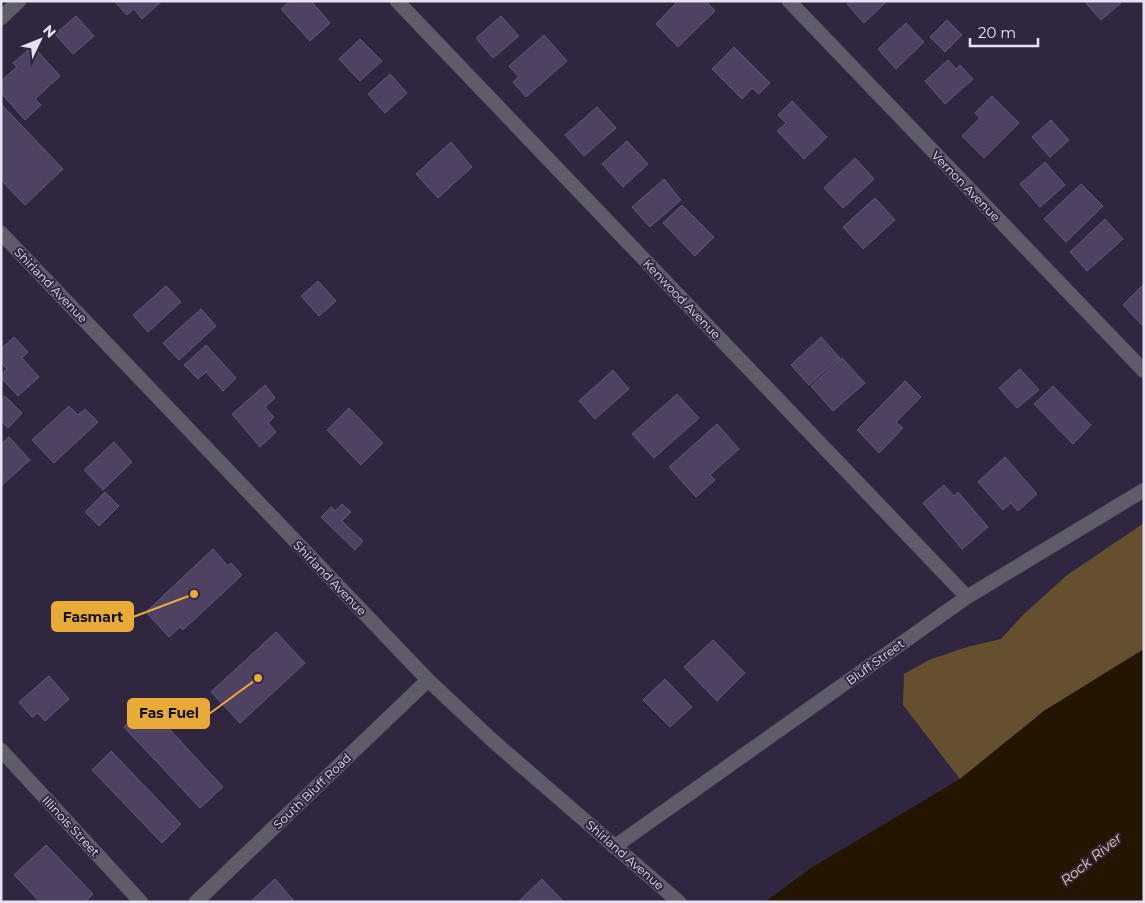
<svg xmlns="http://www.w3.org/2000/svg" width="1145" height="903" viewBox="0 0 1145 903" font-family="Montserrat,sans-serif">
	<rect width="100%" height="100%" fill="#30263f"/>
	<!-- forest -->
	<polygon fill="#64502f" points="1144,523 1144,649 1044,711 960,779 903,705 904,674 929,660 967,647 1001,639 1024,614 1067,575"/>
	<!-- water -->
	<polygon fill="#231500" points="1144,649 1144,902 765,902 811,868 960,779 1044,711"/>
	<!-- building -->
	<g fill="#4e4161" stroke="#635874">
		<polygon points="114,1 162,1 142,19 134,9 127,15"/>
		<polygon points="290,1 311,1 330,23 310,41 281,9"/>
		<polygon points="678,1 706,1 715,11 678,47 656,24"/>
		<polygon points="850,1 887,1 864,23 847,4"/>
		<polygon points="1084,1 1120,1 1121,3 1101,20"/>
		<polygon points="76,16 94,36 73,54 55,34"/>
		<polygon points="501,16 519,36 493,58 476,38"/>
		<polygon points="947,20 962,35 945,52 930,37"/>
		<polygon points="906,23 924,42 896,69 878,49"/>
		<polygon points="544,35 567,61 526,97 513,82 519,77 509,66"/>
		<polygon points="360,39 382,61 360,81 339,59"/>
		<polygon points="33,46 60,76 35,99 41,105 25,120 1,93 1,81 17,67 13,63"/>
		<polygon points="734,47 770,83 759,94 752,88 742,99 712,69"/>
		<polygon points="948,60 956,69 960,65 973,79 945,104 925,81"/>
		<polygon points="390,74 407,93 385,113 368,94"/>
		<polygon points="992,96 1019,123 984,158 962,136 980,118 975,113"/>
		<polygon points="792,101 827,137 804,159 777,131 786,123 778,115"/>
		<polygon points="1,104 63,169 25,205 1,180"/>
		<polygon points="597,107 616,128 584,156 565,135"/>
		<polygon points="1051,120 1069,140 1050,157 1032,137"/>
		<polygon points="627,141 648,164 623,187 602,164"/>
		<polygon points="451,142 472,167 438,198 416,174"/>
		<polygon points="855,158 874,179 843,208 824,188"/>
		<polygon points="1045,162 1065,185 1040,207 1020,184"/>
		<polygon points="664,179 681,200 650,227 632,207"/>
		<polygon points="1081,184 1103,206 1066,242 1044,219"/>
		<polygon points="875,198 895,220 863,249 843,227"/>
		<polygon points="682,205 714,237 695,256 663,223"/>
		<polygon points="1105,219 1123,239 1087,271 1070,252"/>
		<polygon points="318,281 336,301 319,316 301,296"/>
		<polygon points="1144,284 1144,324 1143,326 1123,305"/>
		<polygon points="166,286 181,302 148,332 133,315"/>
		<polygon points="201,309 216,326 179,360 163,343"/>
		<polygon points="14,337 28,352 22,358 39,377 18,396 1,378 1,375 7,369 1,363 1,349"/>
		<polygon points="821,337 840,358 809,385 791,365"/>
		<polygon points="206,345 236,378 223,391 206,372 198,379 184,365"/>
		<polygon points="842,358 865,383 833,411 811,386"/>
		<polygon points="1020,369 1039,390 1017,408 999,388"/>
		<polygon points="613,370 629,389 595,419 579,401"/>
		<polygon points="905,381 921,397 896,422 903,428 879,453 857,430"/>
		<polygon points="265,385 275,398 265,407 274,417 268,423 276,432 260,447 232,414"/>
		<polygon points="1053,386 1091,425 1073,444 1034,404"/>
		<polygon points="677,394 699,418 654,458 632,434"/>
		<polygon points="5,396 22,413 8,428 1,421 1,399"/>
		<polygon points="69,406 78,415 85,409 98,422 54,463 32,440"/>
		<polygon points="349,408 383,443 361,465 327,430"/>
		<polygon points="717,424 739,449 710,475 715,480 696,497 669,467"/>
		<polygon points="9,437 30,460 1,486 1,444"/>
		<polygon points="114,442 132,462 103,490 84,470"/>
		<polygon points="1005,457 1037,494 1018,511 1011,503 1003,510 978,482"/>
		<polygon points="944,485 954,496 958,492 988,527 962,549 923,503"/>
		<polygon points="105,492 119,506 99,526 85,512"/>
		<polygon points="342,504 351,512 342,521 363,541 355,550 321,517 331,507 335,511"/>
		<polygon points="213,549 228,566 231,563 242,575 183,630 180,627 169,637 146,612"/>
		<polygon points="276,632 305,663 240,723 211,692"/>
		<polygon points="713,640 745,673 717,701 684,667"/>
		<polygon points="49,676 69,699 45,721 38,713 32,717 19,702"/>
		<polygon points="665,679 692,707 670,727 643,700"/>
		<polygon points="147,705 223,787 200,808 124,727"/>
		<polygon points="111,751 181,824 162,843 92,770"/>
		<polygon points="46,845 93,894 85,902 40,902 14,875"/>
		<polygon points="275,879 295,902 250,902"/>
		<polygon points="542,879 564,902 518,902"/>
	</g>
	<g fill="none" stroke-linecap="round" stroke-linejoin="round">
		<!-- minor casing -->
		<g stroke="#4d445b" stroke-width="15">
			<g id="minor">
				<polyline points="397,1 967,597"/>
				<polyline points="789,1 1144,371"/>
				<polyline points="1,18 19,1"/>
				<polyline points="1,750 141,902"/>
				<polyline points="614,847 967,597 1144,490"/>
			</g>
		</g>
		<!-- tertiary casing -->
		<g stroke="#4d445b" stroke-width="15">
			<g id="tertiary">
				<polyline points="1,233 428,680 493,741 679,902"/>
				<polyline points="196,902 428,680"/>
			</g>
		</g>
		<!-- minor -->
		<use href="#minor" stroke="#605b68" stroke-width="14"/>
		<!-- tertiary -->
		<use href="#tertiary" stroke="#605b68" stroke-width="14"/>
	</g>
	<g text-anchor="middle" dominant-baseline="central" stroke-width="4" stroke-linejoin="round" paint-order="stroke">
		<!-- street labels -->
		<g font-size="12" fill="#e7e1f1" stroke="#30263f">
			<text transform="translate(966 186) rotate(46)">Vernon Avenue</text>
			<text transform="translate(51 285) rotate(46)">Shirland Avenue</text>
			<text transform="translate(682 299) rotate(46)">Kenwood Avenue</text>
			<text transform="translate(330 578) rotate(46)">Shirland Avenue</text>
			<text transform="translate(875 662) rotate(-36)">Bluff Street</text>
			<text transform="translate(312 791) rotate(-44)">South Bluff Road</text>
			<text transform="translate(71 826) rotate(47)">Illinois Street</text>
			<text transform="translate(625 855) rotate(41)">Shirland Avenue</text>
		</g>
		<!-- water labels -->
		<g font-size="14" font-style="italic" fill="#f0cb92" stroke="#30263f">
			<text transform="translate(1091 859) rotate(-39)">Rock River</text>
		</g>
	</g>
	<!-- callouts -->
	<path fill="none" stroke="#e9ab38" stroke-width="2" d="M194 594L133 617M258 678L209 714"/>
	<g fill="#e9ab38" stroke="#30263f" stroke-width="2">
		<circle cx="194" cy="594" r="5"/>
		<circle cx="258" cy="678" r="5"/>
	</g>
	<g fill="#e9ab38" stroke="#e9ab38" stroke-width="2">
		<rect x="52" y="602" width="81" height="29" rx="5"/>
		<rect x="128" y="699" width="81" height="29" rx="5"/>
	</g>
	<g font-size="14" text-anchor="middle" font-weight="bold" fill="#111">
		<text x="93" y="622">Fasmart</text>
		<text x="169" y="718">Fas Fuel</text>
	</g>
	<!-- border -->
	<rect width="1145" height="903" fill="none" stroke="#e7e1f1" stroke-width="5"/>
	<!-- north arrow -->
	<g transform="translate(40 40) rotate(47)" stroke="#30263f" stroke-width="4" paint-order="stroke">
	<path d="M0-4L9 19L0 12L-9 19Z" fill="#e7e1f1"/>
	<text y="-8" font-size="14" font-weight="bold" text-anchor="middle" fill="#e7e1f1">N</text>
	</g>
	<!-- scale -->
	<path d="M970 38v8h68v-8" fill="none" stroke="#e7e1f1" stroke-width="2.5"/>
	<text x="978" y="38" font-size="15" fill="#e7e1f1" stroke="#30263f" stroke-width="4" paint-order="stroke">20 m</text>
</svg>
